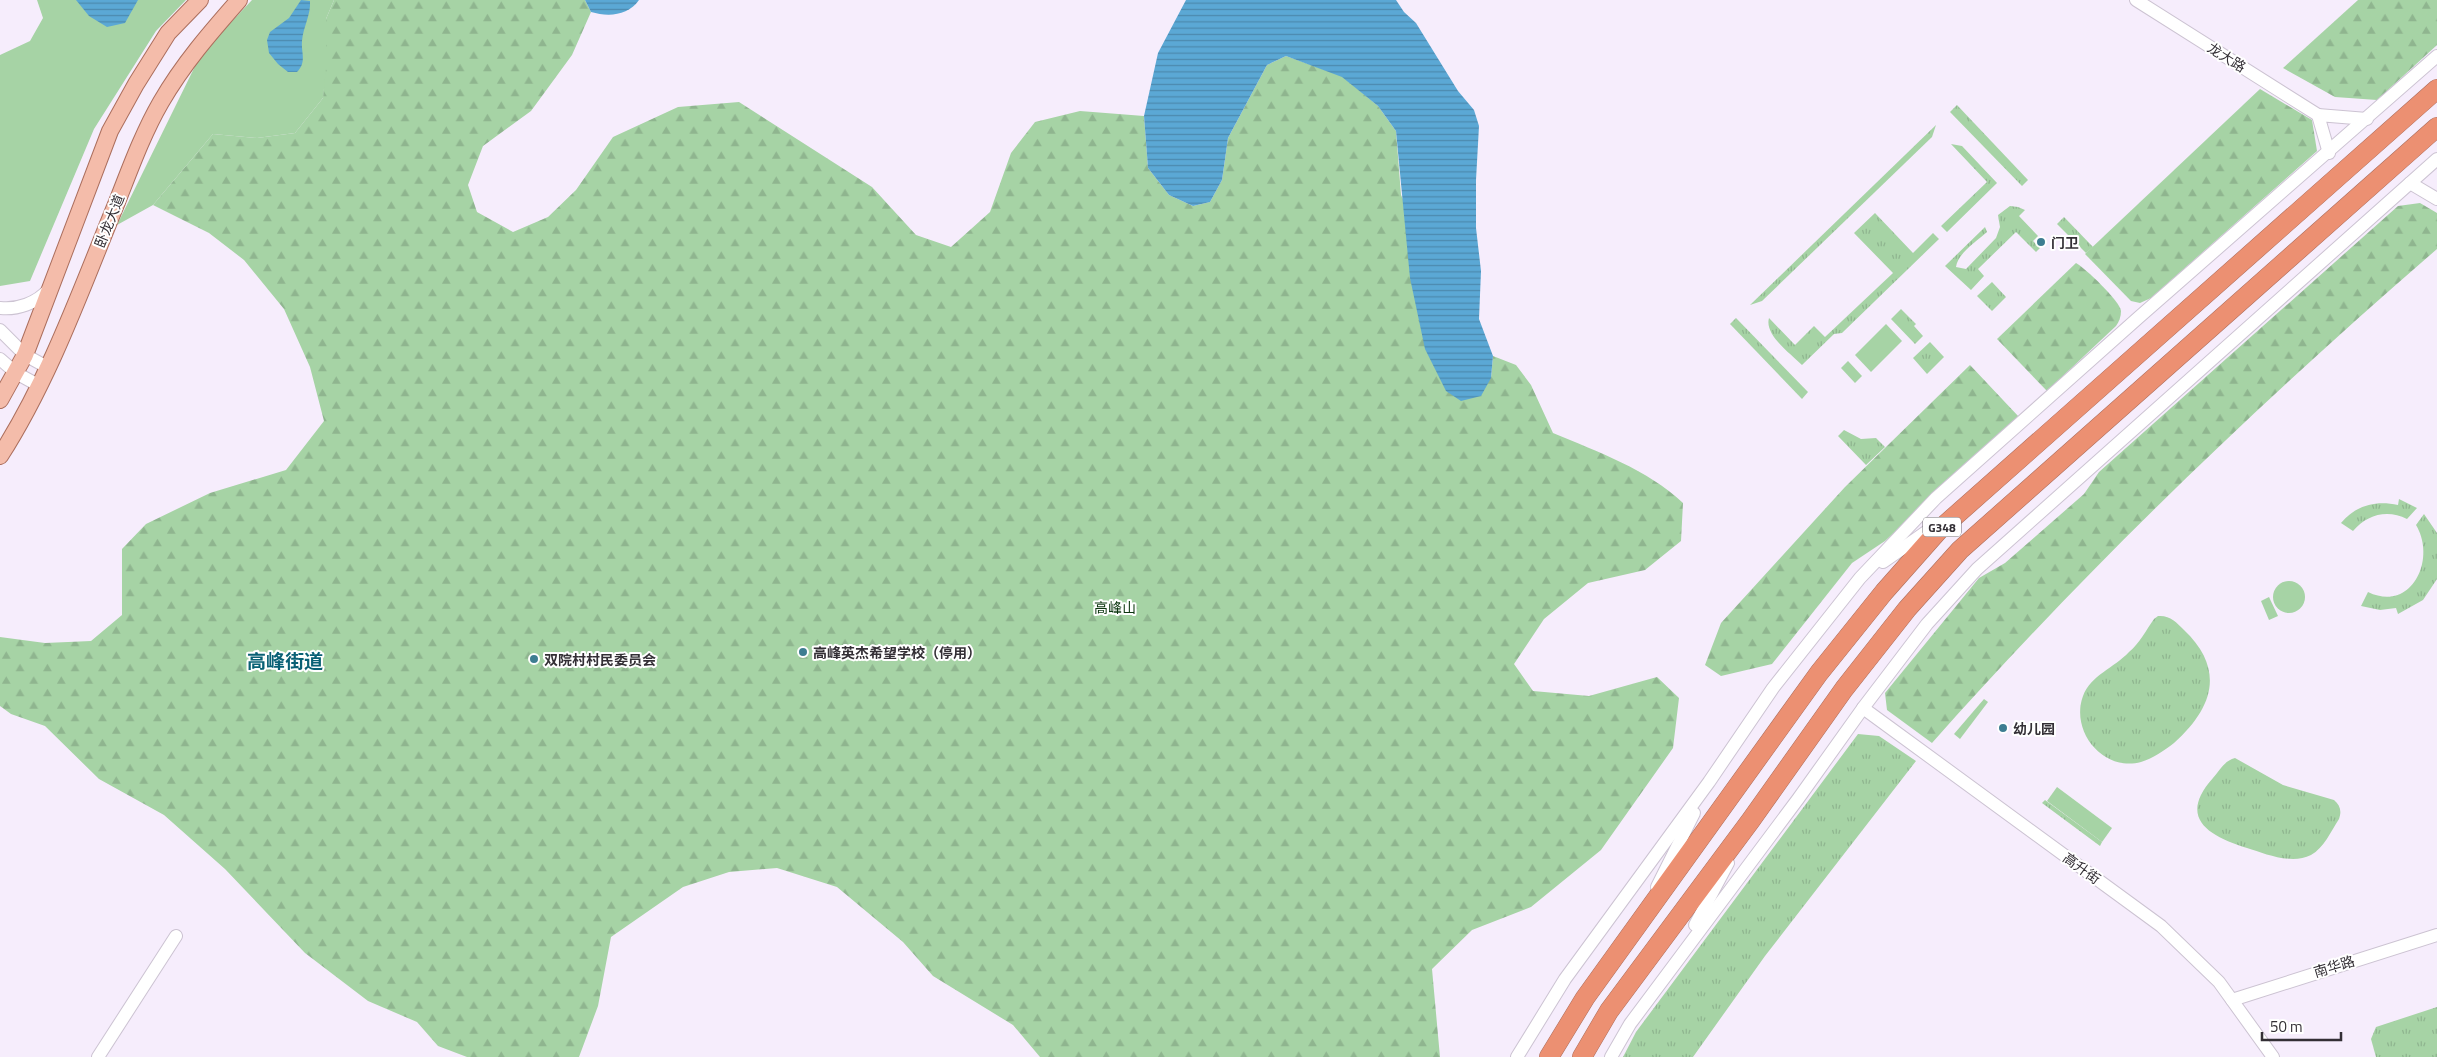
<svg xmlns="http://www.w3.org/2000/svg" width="2437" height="1057" viewBox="0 0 2437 1057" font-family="'Titillium Web','Noto Sans SC',sans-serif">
	<defs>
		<pattern id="grass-tufts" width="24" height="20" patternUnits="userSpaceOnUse" patternTransform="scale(1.25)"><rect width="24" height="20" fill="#a6d3a5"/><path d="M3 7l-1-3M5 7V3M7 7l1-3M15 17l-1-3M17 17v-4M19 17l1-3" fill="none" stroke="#8fb58f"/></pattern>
		<pattern id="forest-firs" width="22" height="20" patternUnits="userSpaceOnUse" patternTransform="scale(1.25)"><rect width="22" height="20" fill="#a6d3a5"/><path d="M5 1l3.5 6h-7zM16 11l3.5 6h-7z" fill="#8fb58f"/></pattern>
		<pattern id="water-rules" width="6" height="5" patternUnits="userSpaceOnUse" patternTransform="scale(1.25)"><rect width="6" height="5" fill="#5ba8d5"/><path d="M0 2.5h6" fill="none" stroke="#4c89ae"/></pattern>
	</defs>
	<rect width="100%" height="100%" fill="#f6edfc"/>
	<!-- grass -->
	<g fill="url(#grass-tufts)">
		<polygon points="1957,105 2028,180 2022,186 1950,112"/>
		<polygon points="1936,125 1932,137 1762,301 1750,305"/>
		<polygon points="1951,144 1962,146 1997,183 1947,232 1941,226 1987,182"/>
		<path d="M2010 206 2018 207 2025 210 2019 216 2038 236 2033 241 2040 248 2036 252 2016 232 1978 269 1984 276 1971 290 1945 266 1985 227 1987 232C1977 241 1958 253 1956 267L1966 269 1996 238 2000 227 1998 215Z"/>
		<path d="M1875 213 1913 253 1933 233 1939 239 1842 333 1834 334 1802 365C1791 354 1764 335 1769 318L1795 345 1814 326 1825 337 1893 273 1854 233Z"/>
		<polygon points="2064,217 2093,247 2086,253 2057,224"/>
		<polygon points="1992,282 2006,297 1992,311 1977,296"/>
		<polygon points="1901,309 1916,324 1914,326 1923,336 1915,344 1891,319"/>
		<polygon points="1736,318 1808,392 1802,399 1730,324"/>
		<polygon points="1930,342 1944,357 1927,374 1913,358"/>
		<polygon points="1844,430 1861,439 1876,438 1885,447 1866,465 1838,436"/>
		<path d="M2399 499 2417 508 2407 519C2388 509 2367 514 2353 531L2341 523C2356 505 2376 500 2398 505Z"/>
		<path d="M2424 514 2437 533V579L2423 600 2398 614 2396 608 2380 610 2361 606 2368 592C2411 613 2437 560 2416 525Z"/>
		<path d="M2158 616C2170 615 2176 622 2184 630 2225 669 2214 707 2174 743 2165 750 2152 759 2141 762 2103 772 2070 731 2083 696 2091 675 2114 668 2129 652 2140 643 2146 630 2154 619Z"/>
		<polygon points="1858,734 1879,736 1916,761 1765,956 1693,1057 1623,1057 1636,1032"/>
		<path d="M2235 758 2283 785 2334 800C2340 805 2342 811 2339 819 2331 831 2324 848 2311 855 2292 865 2266 854 2247 848 2209 836 2177 818 2213 778 2220 770 2224 761 2235 758Z"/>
		<polygon points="2045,800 2102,842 2100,846 2042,803"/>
		<polygon points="2437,1007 2437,1057 2376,1057 2371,1039 2376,1027"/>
	</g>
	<!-- forest -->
	<g fill="url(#forest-firs)">
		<path d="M334 0H585L591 12 572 55 531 111 483 146 468 185 477 212 513 232 548 217 576 190 613 137 678 107 739 102 872 187 916 235 951 247 990 212 1011 153 1035 122 1080 111 1144 116 1148 168 1169 195 1193 206 1210 202 1222 180 1228 138 1267 65 1286 56 1342 76 1378 106 1396 131 1401 195 1491 378 1493 356 1516 365 1531 385 1553 433C1598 452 1647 469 1683 503L1681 541 1645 570 1588 583 1544 619 1514 664 1533 691 1589 696 1657 677 1679 698 1673 748 1601 850 1531 907 1472 930 1432 969 1440 1057H1040L1013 1025 933 976 903 942 837 887 777 868 729 872 683 887 611 937 598 1006 579 1057H467L438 1046 417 1022 368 1001 305 953 225 869 164 815 99 779 45 726 11 714 0 706V637L45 643 91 641 122 615V549L146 524 210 493 286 470 324 421 310 367 284 309 244 260 209 233 153 205 213 134 257 138 295 133 323 98 326 19Z"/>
		<polygon points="2358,0 2437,0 2437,45 2377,100 2335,97 2283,68"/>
		<polygon points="2260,89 2312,120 2317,151 2151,298 2140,303 2131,301 2085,254"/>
		<path d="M2420 203 2437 213V249C2259 403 2088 567 1932 743L1887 710 1885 693 1979 578 2005 563 2084 494 2099 472 2398 206Z"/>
		<path d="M2076 263C2085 268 2120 301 2121 311 2121 317 2119 322 2116 326L2047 391 1997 339Z"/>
		<polygon points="1970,365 2019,417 1885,541 1852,563 1772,664 1721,676 1705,665 1721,623 1845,487"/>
	</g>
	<!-- park -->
	<g fill="#a6d3a5">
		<polygon points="37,0 186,0 156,31 94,129 30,281 0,286 0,55 30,41 43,18"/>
		<polygon points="252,0 334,0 326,19 326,69 323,98 295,133 257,138 213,134 153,205 117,225 201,54"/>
		<polygon points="1886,324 1902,341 1871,372 1855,355"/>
		<polygon points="1848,361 1862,376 1855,383 1841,368"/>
		<circle cx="2289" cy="597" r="16"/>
		<polygon points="2269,597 2278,616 2269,620 2261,601"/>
		<polygon points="1984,699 1988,702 1960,739 1954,734"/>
		<polygon points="2057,787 2112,828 2102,842 2047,801"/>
	</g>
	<!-- water -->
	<g fill="url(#water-rules)">
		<polygon points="76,0 138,0 125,23 107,27 89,16"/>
		<path d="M301 0 310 1C311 15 303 27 302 41 301 53 307 62 297 72H288L278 64 269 53 267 40 270 32 289 18Z"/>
		<path d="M585 0H639C628 16 608 17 591 12Z"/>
		<polygon points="1186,0 1396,0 1404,12 1416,23 1458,91 1474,110 1479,126 1476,180 1476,228 1481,271 1479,319 1493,356 1491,378 1481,396 1461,401 1446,391 1425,349 1410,278 1396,131 1378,106 1342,77 1286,56 1267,65 1228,138 1222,180 1210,202 1193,206 1169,195 1148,168 1144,116 1158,53"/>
	</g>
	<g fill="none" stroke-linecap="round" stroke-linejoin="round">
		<!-- minor casing -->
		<g stroke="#ccc3d2" stroke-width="14">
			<g id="minor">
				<polyline points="2136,0 2318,115"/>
				<polyline points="2329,153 2318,115 2367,119"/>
				<polyline points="2410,183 2437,199"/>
				<path d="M0 308C17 310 37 303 48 290"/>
				<polyline points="0,330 25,355 47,367"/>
				<polyline points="0,359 16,373 38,385"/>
				<polyline points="1883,562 1936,525"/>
				<polyline points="1863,708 2161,926 2219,982 2273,1057"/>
				<polyline points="1657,887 1694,813"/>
				<polyline points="1695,925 1728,863"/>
				<polyline points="2232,1000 2437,935"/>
				<polyline points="98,1057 176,936"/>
				<polyline points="1517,1057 1565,979 1709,782 1773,688 1860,578 1936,498 2138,318 2437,56"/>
				<polyline points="1611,1057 1630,1024 1798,799 1863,708 1927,624 1977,569 2437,159"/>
			</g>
		</g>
		<!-- major casing -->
		<g stroke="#ab6e5d" stroke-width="18">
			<g id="major">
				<polyline points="0,400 25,355 110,131 136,84 168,33 200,0"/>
				<path d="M0 456C50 378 82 287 117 202 130 169 143 133 161 102 183 64 210 33 239 0"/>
			</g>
		</g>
		<!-- highway casing -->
		<g stroke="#ab6e5d" stroke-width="20">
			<g id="highway">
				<polyline points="1549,1057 1585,998 1819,673 1884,592 1938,531 2437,89"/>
				<polyline points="1582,1057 1609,1011 1751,820 1844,689 1907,609 1960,550 2437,127"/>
			</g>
		</g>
		<!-- minor -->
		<use href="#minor" stroke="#fff" stroke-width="12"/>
		<!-- major -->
		<use href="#major" stroke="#f4bcaa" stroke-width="16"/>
		<!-- highway -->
		<use href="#highway" stroke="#ec9072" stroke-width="19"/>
	</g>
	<!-- markers -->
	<g fill="#3d7d91" stroke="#fff" stroke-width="2">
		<circle cx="2041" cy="242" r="5"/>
		<circle cx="803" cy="652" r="5"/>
		<circle cx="534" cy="659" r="5"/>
		<circle cx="2003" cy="728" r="5"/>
	</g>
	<g text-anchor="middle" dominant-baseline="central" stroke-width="4" stroke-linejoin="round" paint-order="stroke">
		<!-- shield labels -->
		<rect fill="#fff" stroke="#706d72" stroke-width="1" x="1923" y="517.5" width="38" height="19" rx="4"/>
		<g font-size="12" font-weight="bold" fill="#332f35">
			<text x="1942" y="527">G348</text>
		</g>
		<!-- street labels -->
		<g font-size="14" fill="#332f35" stroke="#fff">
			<text transform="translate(2227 57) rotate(32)">龙大路</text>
			<text transform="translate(109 221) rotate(-68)">卧龙大道</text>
			<text transform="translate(2082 868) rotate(36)">高升街</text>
			<text transform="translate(2334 966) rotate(-17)">南华路</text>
		</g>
		<!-- poi labels -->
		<g font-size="14" font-weight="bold" fill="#332f35" stroke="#fff" text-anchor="start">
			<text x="2051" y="242">门卫</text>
			<text x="813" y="652">高峰英杰希望学校（停用）</text>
			<text x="544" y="659">双院村村民委员会</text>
			<text x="2013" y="728">幼儿园</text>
		</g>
		<!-- park labels -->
		<g font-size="14" fill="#0c350f" stroke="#fff">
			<text x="1115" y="607">高峰山</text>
		</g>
		<!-- district labels -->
		<g font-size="19" font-weight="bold" fill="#096075" stroke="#fff">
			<text x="285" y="660">高峰街道</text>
		</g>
	</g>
	<!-- scale -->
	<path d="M2262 1032v8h79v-8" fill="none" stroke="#332f35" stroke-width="2.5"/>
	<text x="2270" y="1032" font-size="15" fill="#332f35" stroke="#ffffff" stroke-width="4" paint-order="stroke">50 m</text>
</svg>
